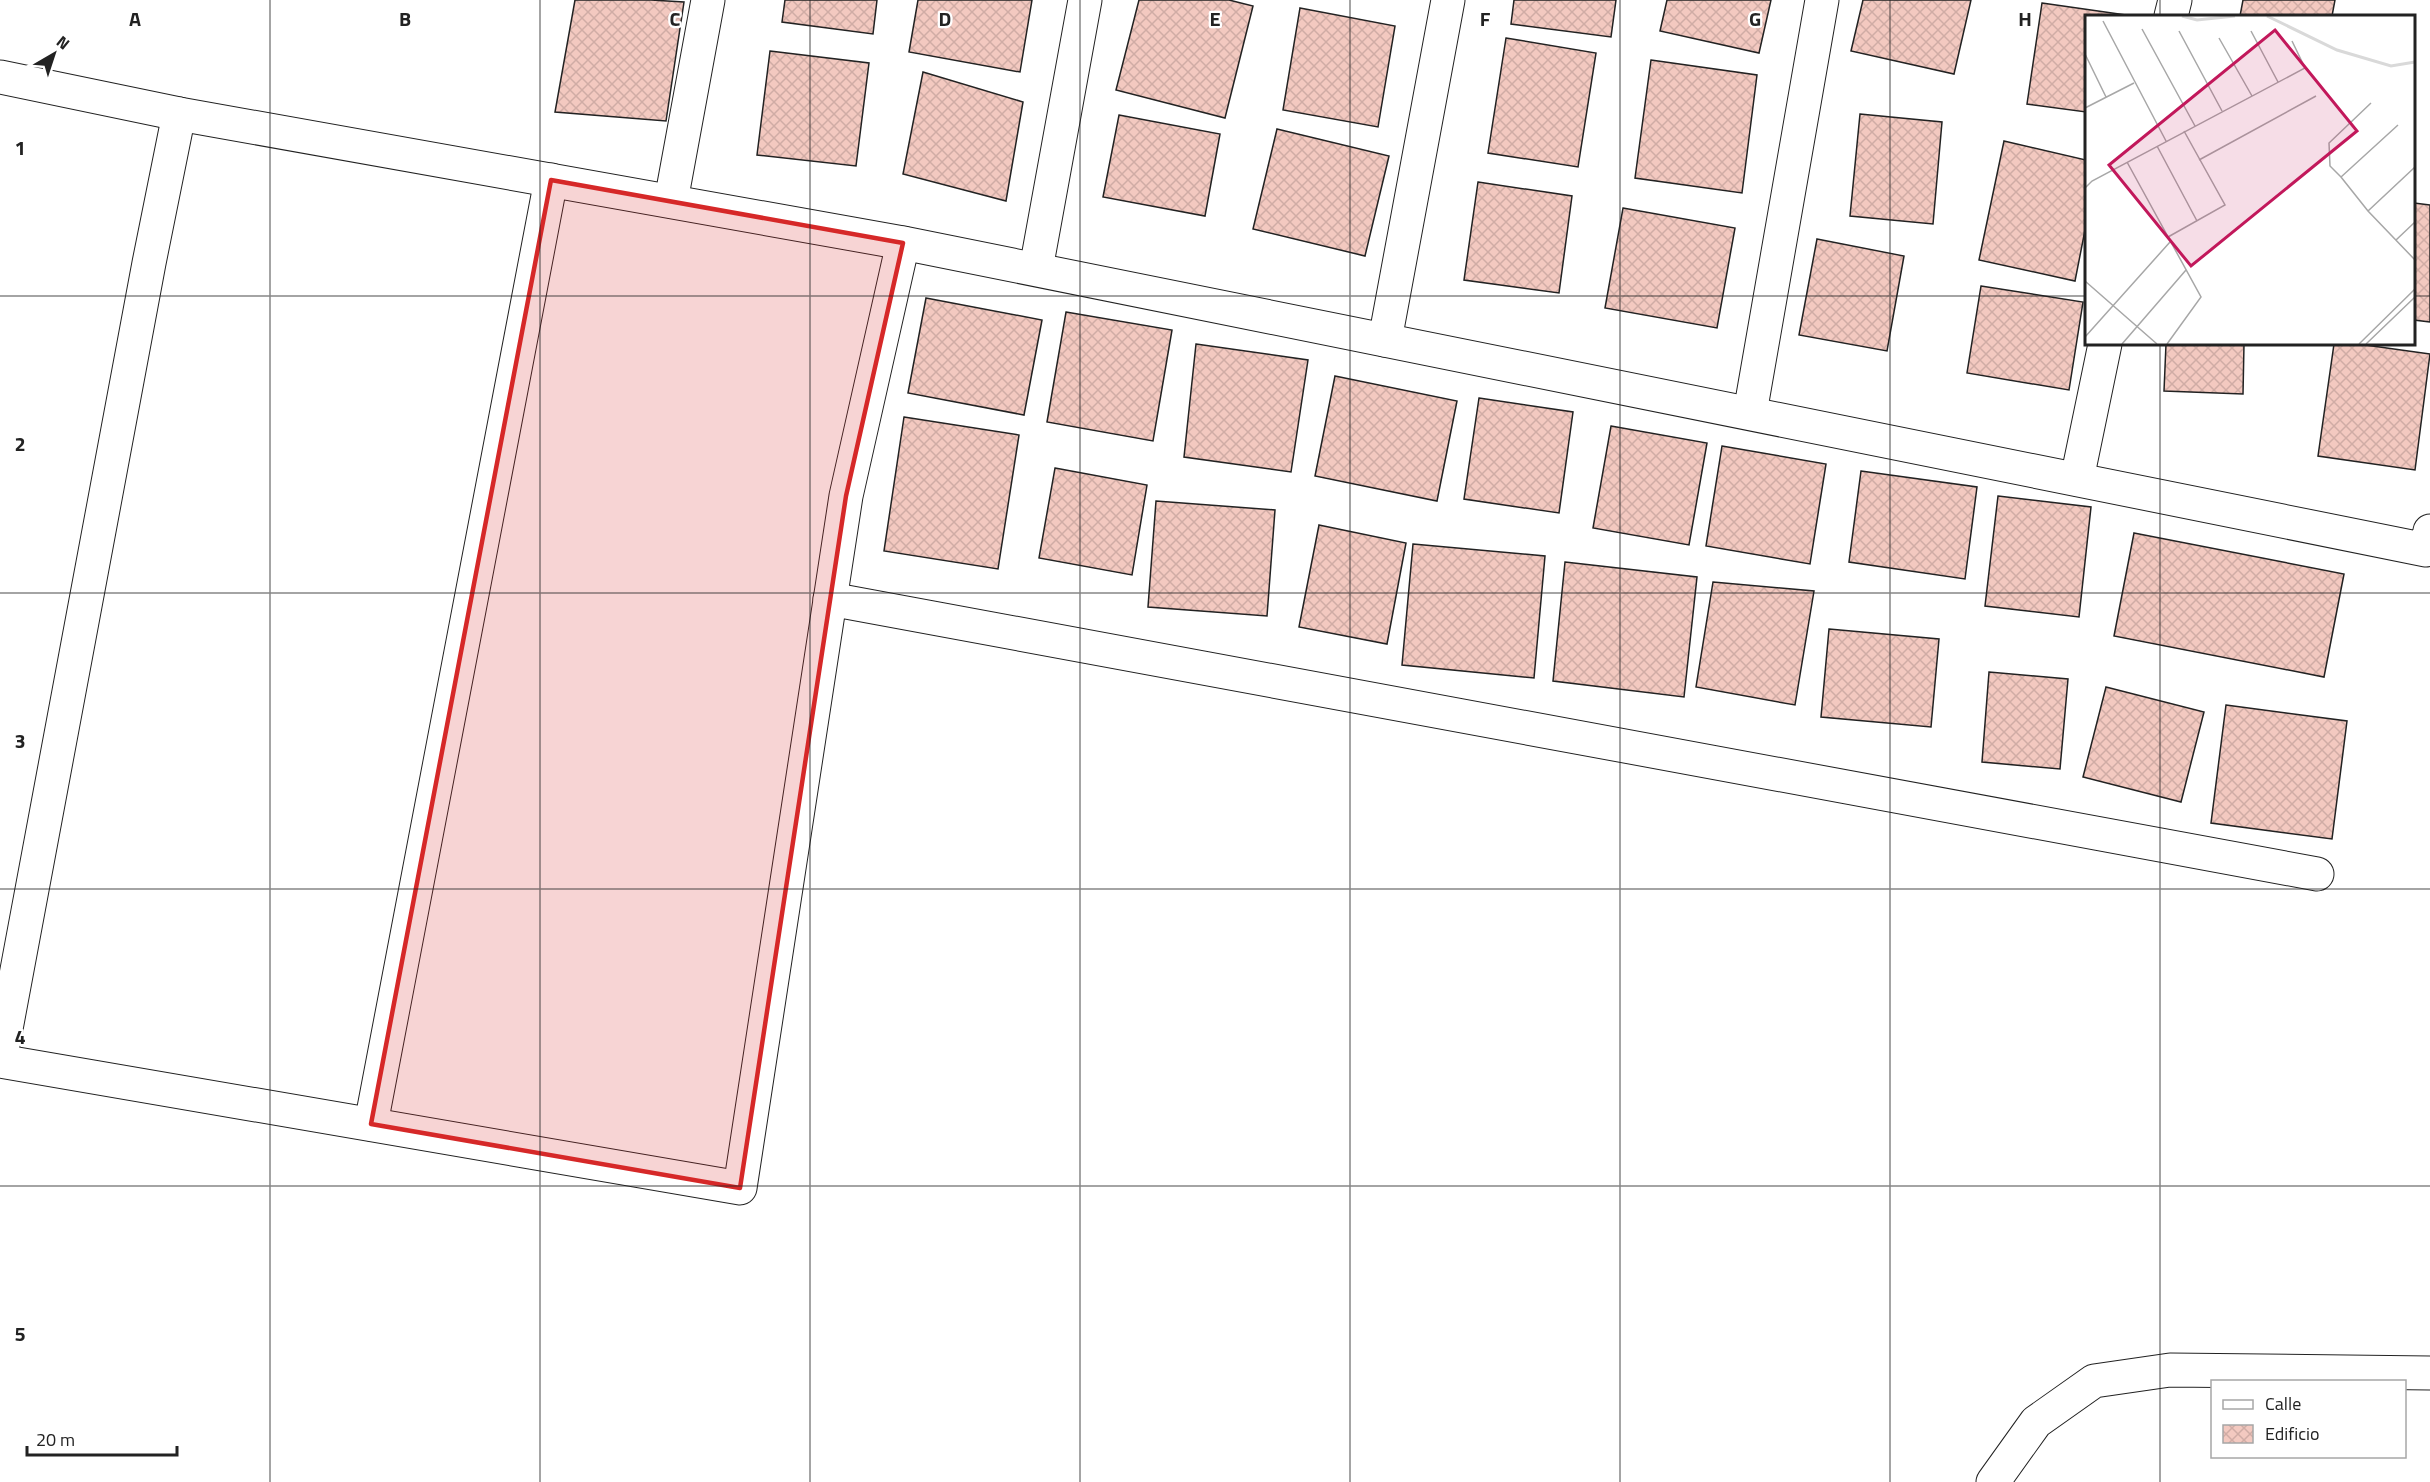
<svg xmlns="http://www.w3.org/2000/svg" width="2430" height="1482" viewBox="0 0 2430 1482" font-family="'Titillium Web',sans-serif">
	<defs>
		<pattern id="building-cross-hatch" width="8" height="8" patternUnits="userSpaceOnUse" patternTransform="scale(1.5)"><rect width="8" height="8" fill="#f3c9c0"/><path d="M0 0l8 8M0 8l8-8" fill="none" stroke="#d0aca5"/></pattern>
	</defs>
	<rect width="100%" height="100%" fill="#fff"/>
	<!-- building -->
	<g fill="url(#building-cross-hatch)" stroke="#222" stroke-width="1.5">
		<polygon points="575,0 651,0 684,2 666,121 555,112"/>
		<polygon points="785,0 877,0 873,34 782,22"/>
		<polygon points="918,0 1032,0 1020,72 909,52"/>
		<polygon points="1139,0 1229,0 1253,6 1225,118 1116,90"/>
		<polygon points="1514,0 1616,0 1611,37 1511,24"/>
		<polygon points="1667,0 1771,0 1759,53 1660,31"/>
		<polygon points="1863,0 1971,0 1954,74 1851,51"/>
		<polygon points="2243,0 2335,0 2332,16 2240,16"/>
		<polygon points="2042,3 2133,16 2086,16 2086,112 2027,104"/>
		<polygon points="1300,8 1395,26 1378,127 1283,110"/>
		<polygon points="1506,38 1596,53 1578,167 1488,153"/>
		<polygon points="770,51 869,63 856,166 757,155"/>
		<polygon points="1651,60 1757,75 1742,193 1635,178"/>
		<polygon points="923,72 1023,102 1006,201 903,174"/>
		<polygon points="1860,114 1942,122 1933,224 1850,216"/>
		<polygon points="1119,115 1220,134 1205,216 1103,197"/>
		<polygon points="1277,129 1389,156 1365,256 1253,229"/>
		<polygon points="2004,141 2086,160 2086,225 2075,281 1979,260"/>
		<polygon points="1478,182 1572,196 1559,293 1464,280"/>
		<polygon points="2414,203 2430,205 2430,322 2414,320"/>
		<polygon points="1623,208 1735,228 1717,328 1605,308"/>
		<polygon points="1817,239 1904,256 1887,351 1799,335"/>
		<polygon points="1981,286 2083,302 2069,390 1967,373"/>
		<polygon points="926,298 1042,320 1024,415 908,393"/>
		<polygon points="1066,312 1172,330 1153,441 1047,422"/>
		<polygon points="1196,344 1308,360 1291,472 1184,457"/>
		<polygon points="2166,344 2244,344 2243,394 2164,391"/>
		<polygon points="2334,344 2358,344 2430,354 2415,470 2318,456"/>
		<polygon points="1335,376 1457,401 1437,501 1315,476"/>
		<polygon points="1479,398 1573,412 1559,513 1464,499"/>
		<polygon points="904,417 1019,435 998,569 884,551"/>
		<polygon points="1611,426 1707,443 1689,545 1593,528"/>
		<polygon points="1722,446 1826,464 1810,564 1706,546"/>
		<polygon points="1055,468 1147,485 1132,575 1039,558"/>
		<polygon points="1861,471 1977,487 1965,579 1849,562"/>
		<polygon points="1998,496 2091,507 2079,617 1985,606"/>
		<polygon points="1156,501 1275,510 1267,616 1148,607"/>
		<polygon points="1319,525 1406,543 1387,644 1299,627"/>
		<polygon points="2134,533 2344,574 2324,677 2114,636"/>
		<polygon points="1413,544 1545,556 1534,678 1402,665"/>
		<polygon points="1565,562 1697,577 1684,697 1553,681"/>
		<polygon points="1713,582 1814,591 1795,705 1696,687"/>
		<polygon points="1829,629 1939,639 1931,727 1821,717"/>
		<polygon points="1989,672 2068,679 2060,769 1982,762"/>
		<polygon points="2106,687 2204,712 2181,802 2083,777"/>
		<polygon points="2226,705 2347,721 2332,839 2211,823"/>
	</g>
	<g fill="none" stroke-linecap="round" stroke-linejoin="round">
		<!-- minor casing -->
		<g stroke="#222" stroke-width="35">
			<g id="minor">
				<polyline points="2171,16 2175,0"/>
				<polyline points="0,77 179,114 903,243 2426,550 2430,531"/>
				<polyline points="179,114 149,263 0,1061 740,1188 846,496 903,243"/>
				<polyline points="671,201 708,0"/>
				<polyline points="1036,269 1085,0"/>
				<polyline points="1385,340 1448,0"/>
				<polyline points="1750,413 1822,0"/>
				<polyline points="2077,479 2105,344"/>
				<polyline points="830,599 2317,874"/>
				<polyline points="371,1124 551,180"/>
				<polyline points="1993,1482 2036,1422 2094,1381 2170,1370 2430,1373"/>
			</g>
		</g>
		<!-- minor -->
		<use href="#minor" stroke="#fff" stroke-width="33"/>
	</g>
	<!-- marked area -->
	<path fill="#d62828" fill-opacity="0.2" stroke="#d62828" stroke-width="4.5" stroke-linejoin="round" d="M551 180 903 243 846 496 740 1188 371 1124Z"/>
	<!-- grid -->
	<path fill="none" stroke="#222" stroke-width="1.5" stroke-opacity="0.55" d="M270 0V1482M540 0V1482M810 0V1482M1080 0V1482M1350 0V1482M1620 0V1482M1890 0V1482M2160 0V16M0 296H2086M2414 296H2430M2160 344V1482M0 593H2430M0 889H2430M0 1186H2430"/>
	<!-- overview -->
	<g transform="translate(2085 15)">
		<rect width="330" height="330" fill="#fff"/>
		<path fill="none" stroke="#d9d9d9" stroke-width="3" d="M97 1 112 5 150 1M182 1 252 35 306 51 330 47"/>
		<path fill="none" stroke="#a7a7a7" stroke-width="1.5" d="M18 6 81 126M57 14 110 111M94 16 137 96M166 16 193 67M134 23 167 81M0 39 21 82M0 93 49 68M72 131 112 206M114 145 231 81M42 147 116 282 82 329M330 152 283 196 330 245M256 162 245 151 244 128 286 88M0 173 7 166 220 53 207 26M283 196 256 162 313 110M83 222 140 190 99 116M311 225 330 207M0 266 72 329M0 322 85 227M37 329 101 255M274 329 330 274M281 329 330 282"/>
		<path fill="#c2185b" fill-opacity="0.15" stroke="#c2185b" stroke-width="3" d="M190 15 272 116 106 251 24 150Z"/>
		<rect width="330" height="330" fill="none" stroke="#222" stroke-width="3"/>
	</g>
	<g font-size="20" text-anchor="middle" font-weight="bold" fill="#222" stroke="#fff" stroke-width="4.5" stroke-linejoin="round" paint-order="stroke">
		<text x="135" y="26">A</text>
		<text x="405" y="26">B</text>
		<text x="675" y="26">C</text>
		<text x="945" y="26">D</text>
		<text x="1215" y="26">E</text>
		<text x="1485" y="26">F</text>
		<text x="1755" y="26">G</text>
		<text x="2025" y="26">H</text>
		<text x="20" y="155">1</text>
		<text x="20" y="451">2</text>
		<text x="20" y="748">3</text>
		<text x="20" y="1044">4</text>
		<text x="20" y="1341">5</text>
	</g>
	<!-- legend -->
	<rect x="2211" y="1380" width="195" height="78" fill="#ffffff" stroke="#a7a7a7" stroke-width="1.5"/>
	<rect x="2223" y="1400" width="30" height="9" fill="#ffffff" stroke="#a7a7a7" stroke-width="1.5"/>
	<text x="2265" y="1410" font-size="18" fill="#222222">Calle</text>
	<rect x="2223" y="1425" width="30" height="18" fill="url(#building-cross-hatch)" stroke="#a7a7a7" stroke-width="1.5"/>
	<text x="2265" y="1440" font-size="18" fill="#222222">Edificio</text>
	<!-- north arrow -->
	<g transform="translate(54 54) rotate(39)" stroke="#ffffff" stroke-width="4.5" paint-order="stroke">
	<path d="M0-4.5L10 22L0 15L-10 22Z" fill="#222222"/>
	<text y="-9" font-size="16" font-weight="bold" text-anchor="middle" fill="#222222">N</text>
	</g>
	<!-- scale -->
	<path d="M27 1446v9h150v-9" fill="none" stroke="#222222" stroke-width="3"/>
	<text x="36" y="1446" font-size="18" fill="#222222" stroke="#ffffff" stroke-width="4.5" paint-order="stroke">20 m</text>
</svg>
